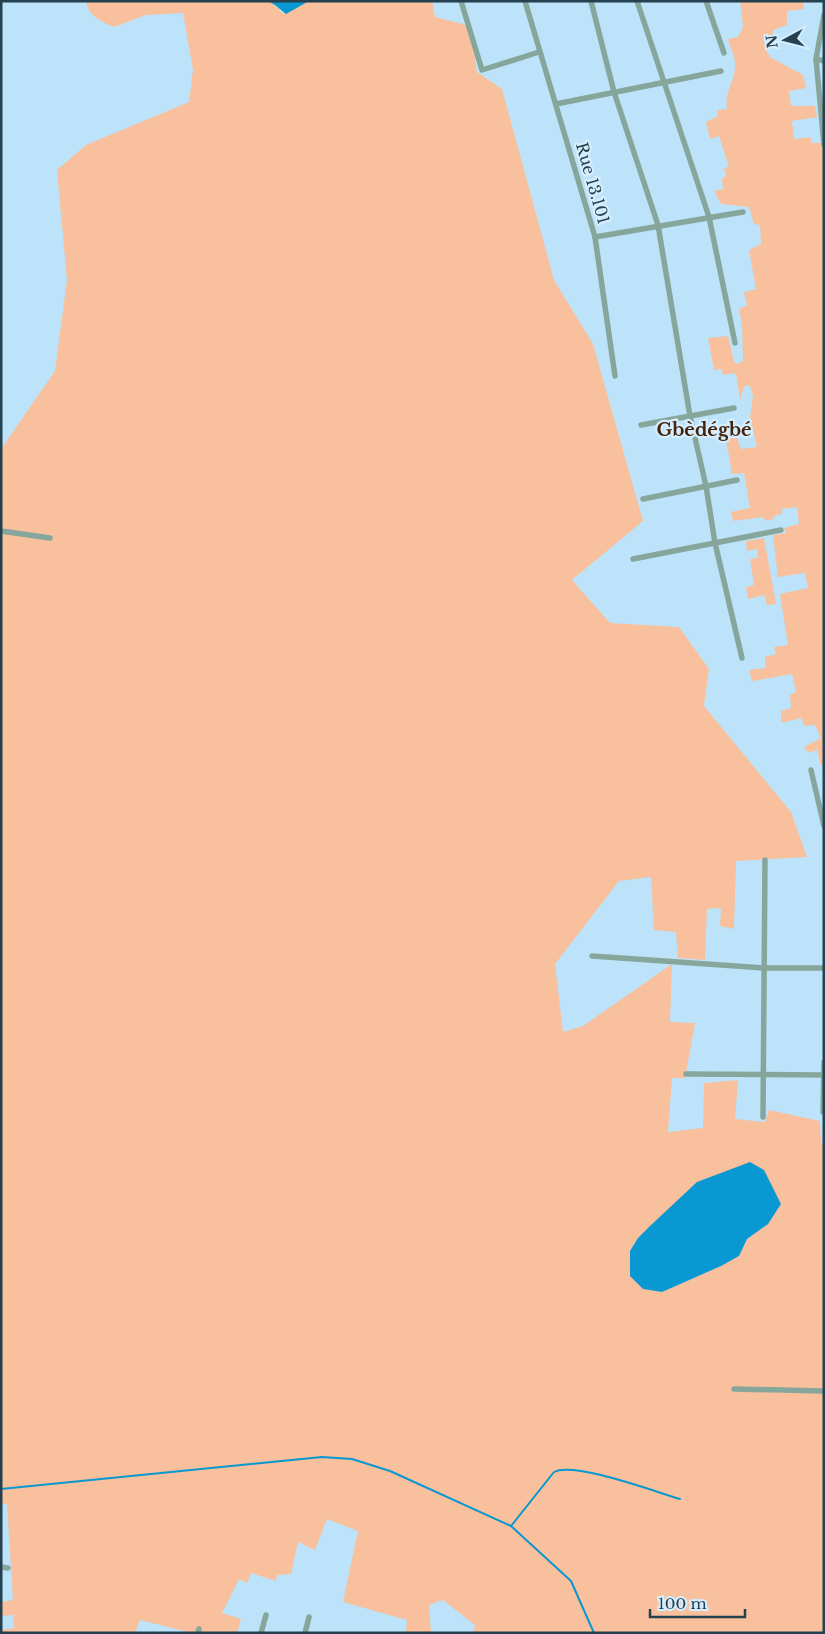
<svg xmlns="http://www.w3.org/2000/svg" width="825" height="1634" viewBox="0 0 825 1634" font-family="'Libre Baskerville',serif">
	<rect width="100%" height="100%" fill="#bde3fa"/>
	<!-- green -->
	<g fill="#f8c09c" fill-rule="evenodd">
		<path d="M86 1H268L275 5 282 13C296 11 297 5 309 1H432L435 17 470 26 477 72 502 89 554 280 593 344 643 521 572 580 610 623 679 627 709 669 704 706 791 812 807 857 736 861 734 929 720 926 721 908 707 909 705 960 678 958 676 932 654 930 651 877 619 881 555 964 563 1032 583 1026 672 964 670 1022 695 1023 685 1078H672L668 1132 703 1128 704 1083 738 1080 735 1119 765 1122 769 1110 820 1121 821 1143 824 1144V1633H473L475 1625 443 1600 429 1605 431 1633H406L407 1620 343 1602 358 1531 327 1519 315 1550 298 1542 291 1574 277 1575 276 1581 251 1573 247 1583 239 1579 222 1613 241 1619 237 1633H192L140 1620 135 1633H1V1630L14 1628 13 1615 1 1616V1602L13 1600 7 1504H1V449L55 371 67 280 57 170 86 145 189 102 193 70 183 13 146 15 114 27C102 22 88 16 86 1ZM677 1202 768 1224 747 1239 739 1256 721 1266 662 1292 630 1276V1251L638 1238Z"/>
		<path d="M740 1H803L804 9 787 11V25L773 30 772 41 766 50 770 57 803 75 806 88 789 91 791 106H815L817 117 792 121 794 139 810 137 812 143H821L824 147V766H821L817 750 809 753 804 747 821 738 815 725 805 726 801 718 781 723V711L791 708 790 695 796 692 792 674 752 681 749 670 765 668V657L776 654 774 647 788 645 780 594 808 588 805 573 778 577 773 535 786 533 784 528 799 524 797 507 782 509V514L774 516V519L765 521 764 517 733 521 731 512 750 508 744 473 732 474 725 432H735L741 449 757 447 750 417 753 396 750 386 747 385 744 387 740 400 736 373 723 375 721 369 714 370 708 338 728 336 734 361 737 364 743 361 742 325 739 309 747 305 744 292 756 289 749 250 761 244 760 225 754 224 749 207 721 204 714 191 723 189 722 178 726 176 724 168 729 167 719 136 710 139 706 122 718 116 717 110 727 109C724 90 735 83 735 66 736 58 730 47 728 39L738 37 743 27Z"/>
		<polygon points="764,538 776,604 767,605 764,595 748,599 746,587 754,585 750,559 758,558 757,549 747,551 746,541"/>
	</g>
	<!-- water -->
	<g fill="#0998d1">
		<polygon points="268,1 309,1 286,14 275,5"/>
		<polygon points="750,1162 764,1170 781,1204 768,1224 747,1239 739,1256 721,1266 662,1292 643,1289 630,1276 630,1251 638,1238 650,1226 697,1182"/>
	</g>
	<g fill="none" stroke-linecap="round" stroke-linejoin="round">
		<!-- stream -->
		<g stroke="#0998d1" stroke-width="2">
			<polyline points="1,1489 322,1457 352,1459 390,1471 511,1526 571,1581 594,1633"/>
			<path d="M511 1526 554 1472C573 1461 656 1492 680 1499"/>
		</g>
		<!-- street -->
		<g stroke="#86a69c" stroke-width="5.5">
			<polyline points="461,1 482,70 539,52"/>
			<polyline points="525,1 595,237 615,376"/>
			<polyline points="591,1 614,92 658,225 690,416 706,486 715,543 742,658"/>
			<polyline points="637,1 709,217 735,343"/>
			<polyline points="706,1 724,53"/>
			<polyline points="816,59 824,61"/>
			<polyline points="556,104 721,71"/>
			<polyline points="824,145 816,59 824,15"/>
			<polyline points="595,237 743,212"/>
			<polyline points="641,425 734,408"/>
			<polyline points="643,499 737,480"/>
			<polyline points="1,531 50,538"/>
			<polyline points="633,559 781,530"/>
			<polyline points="811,770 824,826"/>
			<polyline points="592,956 764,968 824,968"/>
			<polyline points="686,1074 824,1075"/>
			<polyline points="823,1112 824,1062"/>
			<polyline points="763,1117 765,860"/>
			<polyline points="734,1389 824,1391"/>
			<polyline points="1,1567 8,1568"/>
			<polyline points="198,1633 199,1629"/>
			<polyline points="261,1633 266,1615"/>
			<polyline points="305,1633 309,1617"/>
		</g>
	</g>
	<g text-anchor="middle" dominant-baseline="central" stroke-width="4.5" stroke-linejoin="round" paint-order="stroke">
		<!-- street labels -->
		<g font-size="16" fill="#25404f" stroke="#d5eefe">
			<text transform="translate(593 183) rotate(74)">Rue 13.101</text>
		</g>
		<!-- neighbourhood labels -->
		<g font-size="18" font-weight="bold" fill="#43230b" stroke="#d5eefe">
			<text x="704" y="430">Gbèdégbé</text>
		</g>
	</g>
	<!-- border -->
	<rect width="825" height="1634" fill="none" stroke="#25404f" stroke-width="5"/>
	<!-- north arrow -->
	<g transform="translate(785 40) rotate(263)" stroke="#d5eefe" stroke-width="4" paint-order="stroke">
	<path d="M0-4L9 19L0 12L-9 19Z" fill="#25404f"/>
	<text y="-8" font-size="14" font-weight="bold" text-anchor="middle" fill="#25404f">N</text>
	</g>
	<!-- scale -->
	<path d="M650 1609v8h95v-8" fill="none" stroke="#25404f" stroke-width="2.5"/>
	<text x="658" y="1609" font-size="15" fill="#25404f" stroke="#d5eefe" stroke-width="4" paint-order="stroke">100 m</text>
</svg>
